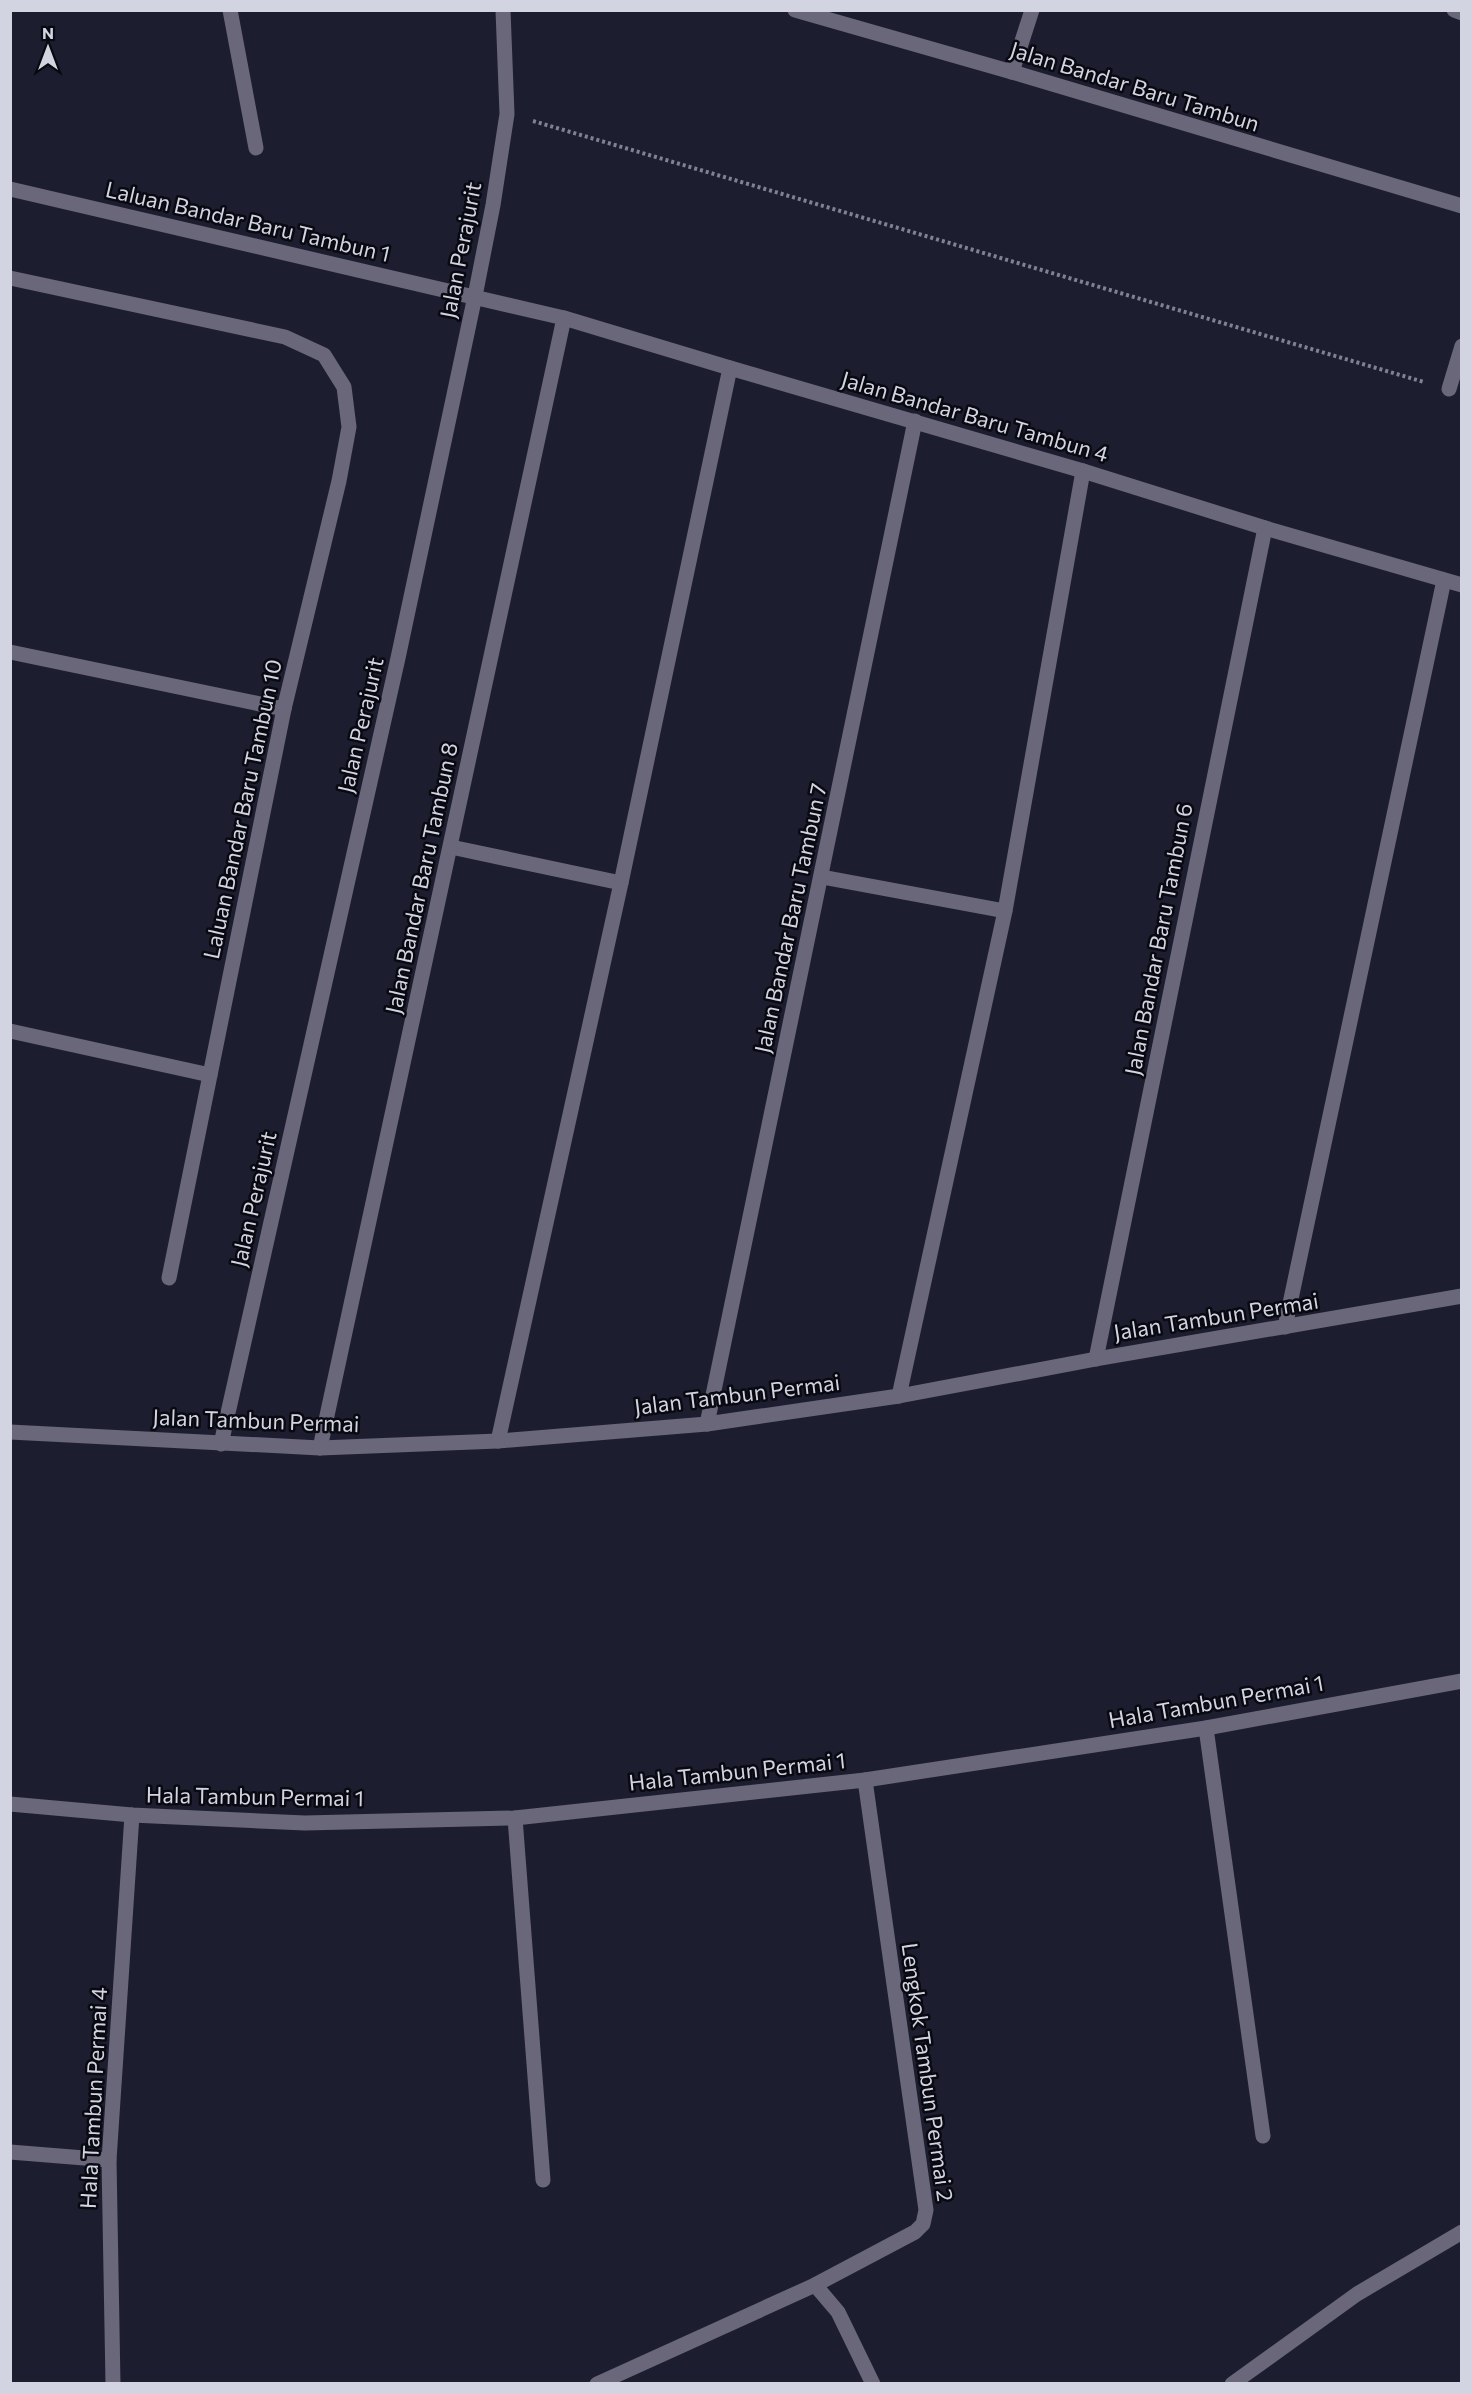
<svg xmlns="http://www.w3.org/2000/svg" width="1472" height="2394" viewBox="0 0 1472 2394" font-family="Commissioner,sans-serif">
	<rect width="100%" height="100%" fill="#1c1e30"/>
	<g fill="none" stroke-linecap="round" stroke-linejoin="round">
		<!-- path -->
		<polyline stroke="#808191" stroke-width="4" stroke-dasharray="3 3" stroke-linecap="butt" points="533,121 1424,382"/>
		<!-- minor -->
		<g stroke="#6a677a" stroke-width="15">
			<polyline points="230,10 256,148"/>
			<polyline points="795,10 1012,72 1462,206"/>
			<polyline points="1454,10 1462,13"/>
			<polyline points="1012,72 1032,10"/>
			<polyline points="10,189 564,318 730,368 1083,471 1265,528 1462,585"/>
			<polyline points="10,278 285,337 324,355 344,387 349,427 339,481 284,709 169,1278"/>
			<polyline points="1449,389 1462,346"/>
			<polyline points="10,652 284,709"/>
			<polyline points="451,847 621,883"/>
			<polyline points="822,877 1005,911"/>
			<polyline points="10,1031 210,1075"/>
			<polyline points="1285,1327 1444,580"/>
			<polyline points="1096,1359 1265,528"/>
			<polyline points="899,1396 1005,911 1083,471"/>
			<polyline points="707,1424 915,421"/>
			<polyline points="10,1432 320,1448 498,1441 707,1424 899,1396 1096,1359 1462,1296"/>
			<polyline points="498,1441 621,883 730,368"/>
			<polyline points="221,1444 398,658 475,296 493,205 507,114 503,10"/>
			<polyline points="320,1448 564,318"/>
			<polyline points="1206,1728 1263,2136"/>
			<polyline points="10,1804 132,1815 305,1823 515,1818 865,1780 1206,1728 1462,1681"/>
			<polyline points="515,1818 543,2180"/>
			<polyline points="10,2152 109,2160"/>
			<polyline points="815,2285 838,2312 873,2384"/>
			<polyline points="113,2384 109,2160 132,1815"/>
			<polyline points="597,2384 815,2285 915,2232 923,2224 926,2210 865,1780"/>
			<polyline points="1232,2384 1357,2294 1462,2232"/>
		</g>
	</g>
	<g text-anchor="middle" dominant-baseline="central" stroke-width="5" stroke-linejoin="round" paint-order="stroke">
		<!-- street labels -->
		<g font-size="22" fill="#d3d4e1" stroke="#080911">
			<text transform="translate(1135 86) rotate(17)">Jalan Bandar Baru Tambun</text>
			<text transform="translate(248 221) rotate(13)">Laluan Bandar Baru Tambun 1</text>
			<text transform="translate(460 250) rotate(-79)">Jalan Perajurit</text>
			<text transform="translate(975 416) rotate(16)">Jalan Bandar Baru Tambun 4</text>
			<text transform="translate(360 725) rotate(-77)">Jalan Perajurit</text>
			<text transform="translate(242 809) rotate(-78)">Laluan Bandar Baru Tambun 10</text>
			<text transform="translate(421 878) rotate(-78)">Jalan Bandar Baru Tambun 8</text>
			<text transform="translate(790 918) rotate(-78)">Jalan Bandar Baru Tambun 7</text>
			<text transform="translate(1158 939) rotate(-79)">Jalan Bandar Baru Tambun 6</text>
			<text transform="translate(253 1199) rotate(-77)">Jalan Perajurit</text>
			<text transform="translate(1216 1316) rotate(-9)">Jalan Tambun Permai</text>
			<text transform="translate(737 1394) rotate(-7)">Jalan Tambun Permai</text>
			<text transform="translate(256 1420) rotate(2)">Jalan Tambun Permai</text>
			<text transform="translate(1216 1701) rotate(-10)">Hala Tambun Permai 1</text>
			<text transform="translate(737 1771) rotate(-6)">Hala Tambun Permai 1</text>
			<text transform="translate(255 1796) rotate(1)">Hala Tambun Permai 1</text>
			<text transform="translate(928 2072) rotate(82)">Lengkok Tambun Permai 2</text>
			<text transform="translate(93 2098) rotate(-87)">Hala Tambun Permai 4</text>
		</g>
	</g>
	<!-- border -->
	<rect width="1472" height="2394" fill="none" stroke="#d3d4e1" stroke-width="24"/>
	<!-- north arrow -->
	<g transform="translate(48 48)" stroke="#080911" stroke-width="4.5" paint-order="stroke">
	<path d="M0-4.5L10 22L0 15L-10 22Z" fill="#d3d4e1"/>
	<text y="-9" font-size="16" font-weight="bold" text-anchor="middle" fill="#d3d4e1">N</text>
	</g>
</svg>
